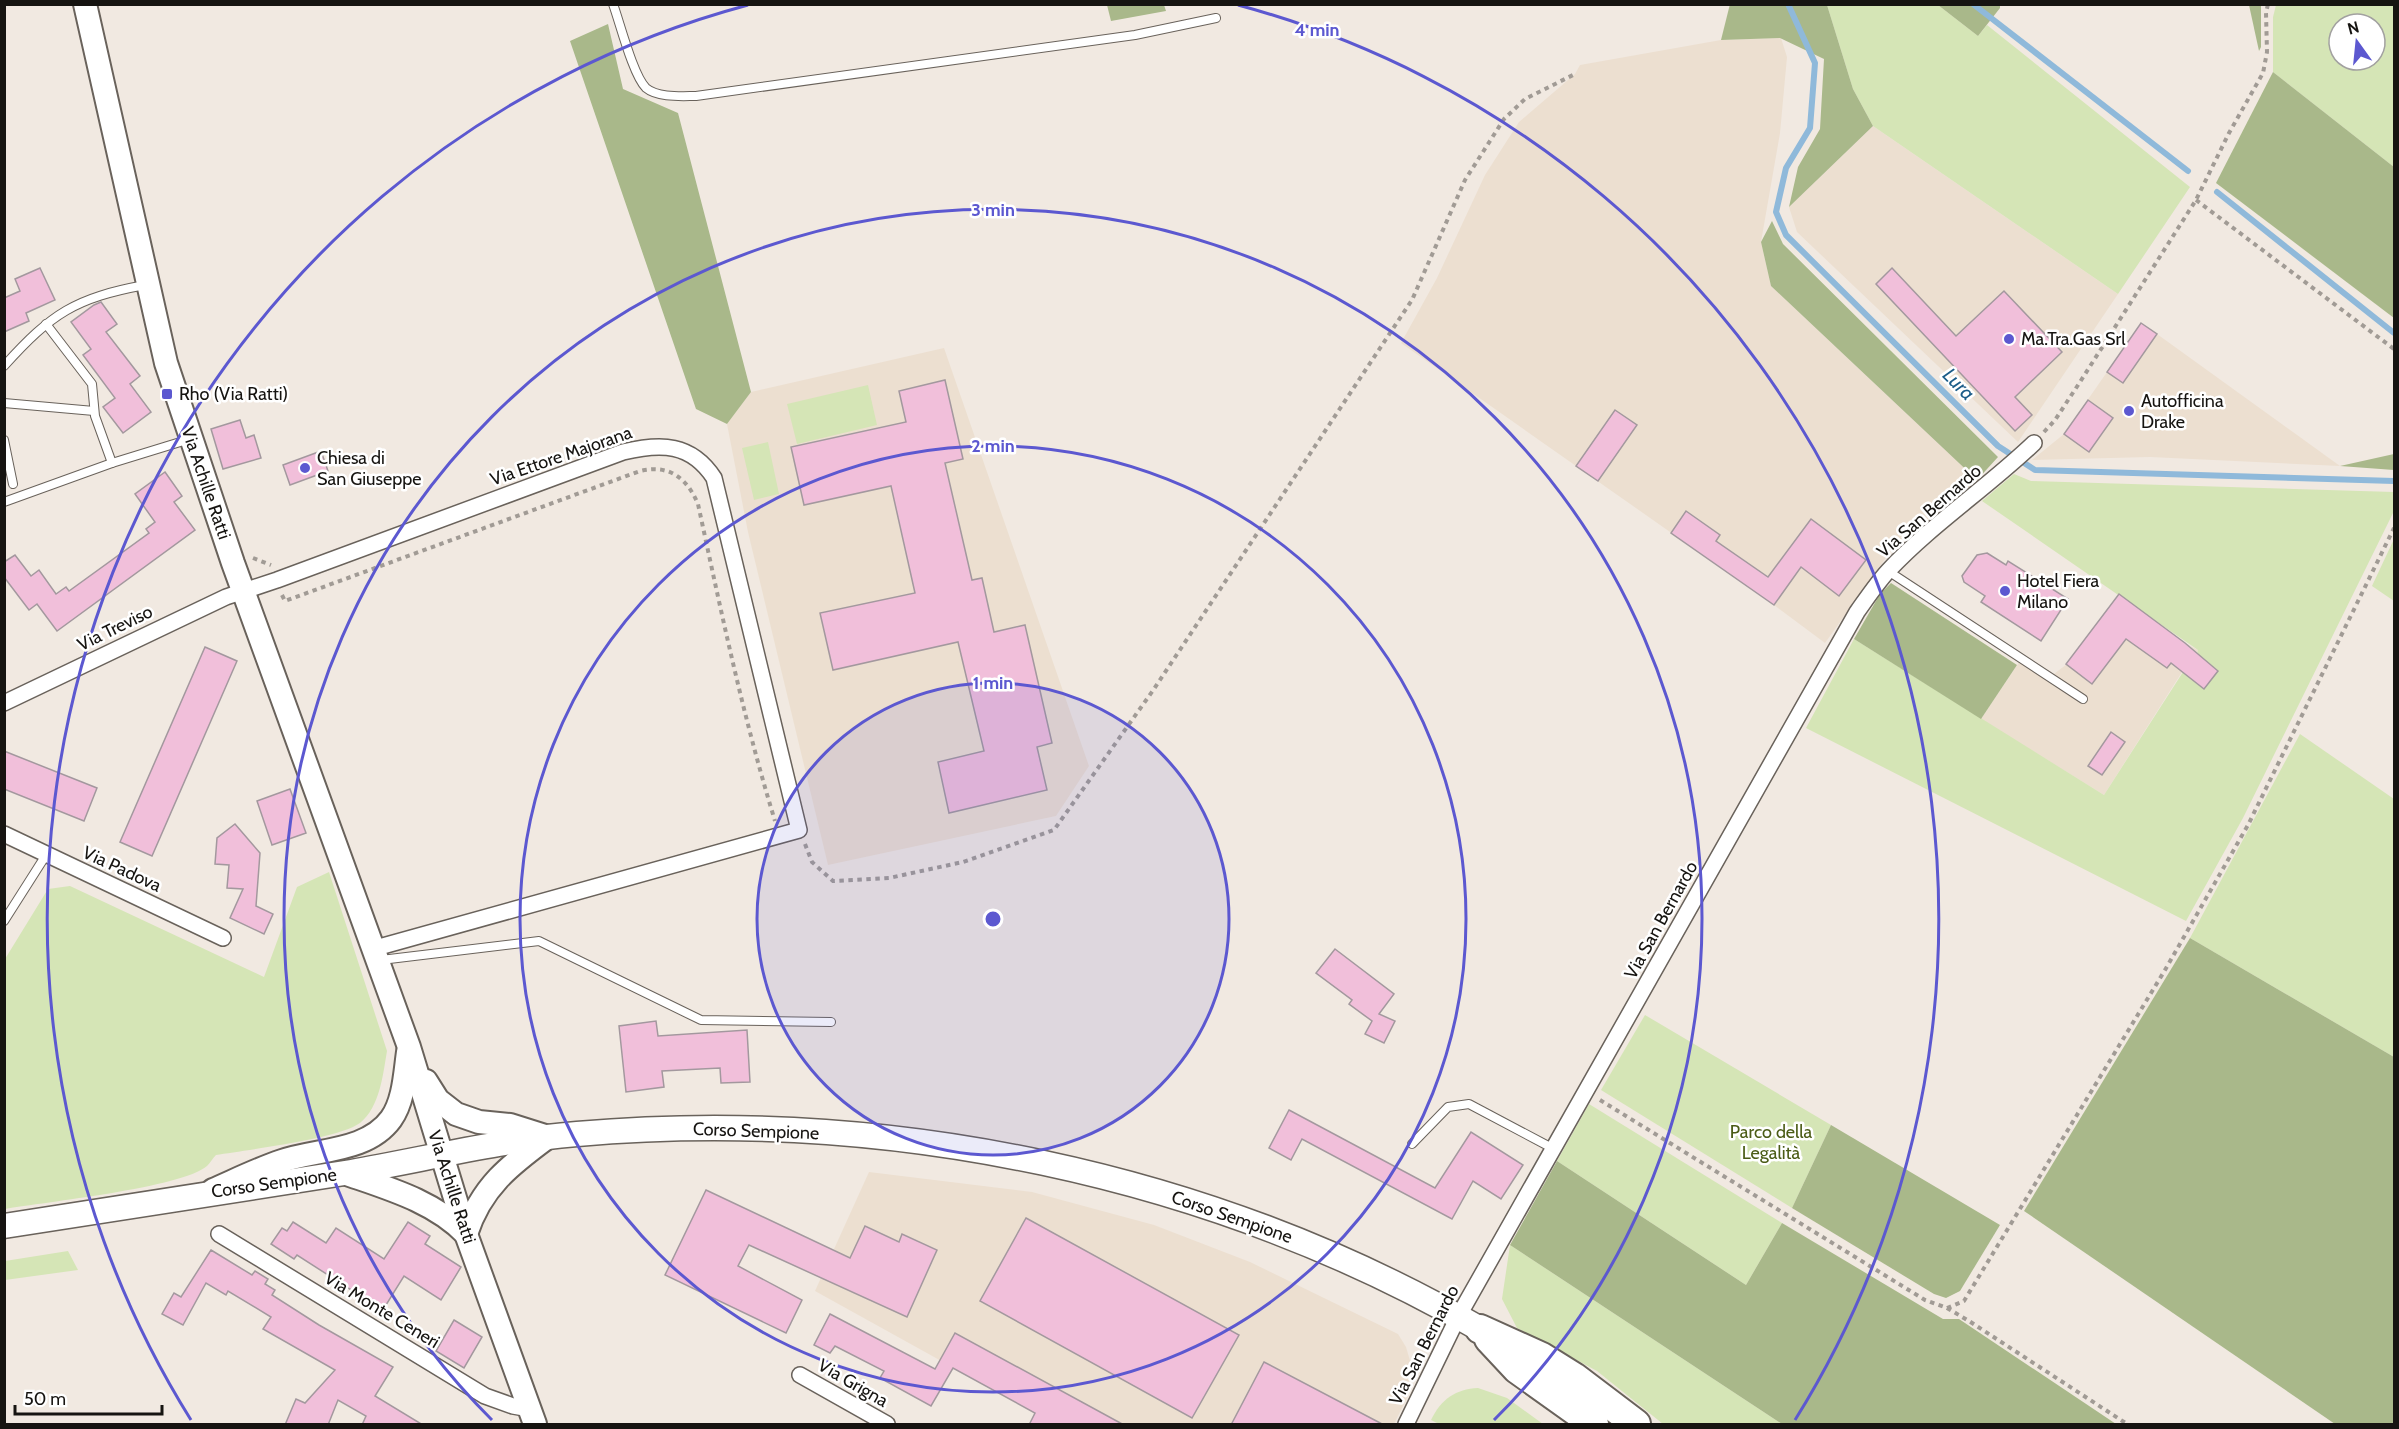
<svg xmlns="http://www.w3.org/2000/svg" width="2399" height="1429" viewBox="0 0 2399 1429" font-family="Cabin,sans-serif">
	<rect width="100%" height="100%" fill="#f1e9e1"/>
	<!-- built -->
	<g fill="#ecdfd0">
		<polygon points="1781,38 1787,57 1780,133 1761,242 1771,286 1977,480 1895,545 1825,643 1774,605 1401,343 1437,278 1485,175 1519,122 1575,74 1580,65 1721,40"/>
		<polygon points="1873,126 2118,294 2018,442 1797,232 1789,207"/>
		<polygon points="2141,323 2157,334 2340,466 2150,457 2032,460 2064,434"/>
		<polygon points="944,348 1089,766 1056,816 828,865 748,532 727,424 751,392"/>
		<polygon points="2119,594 2185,643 2198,650 2197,654 2182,672 2104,795 1981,719 2024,655 2054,674 2067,664"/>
		<polygon points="869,1172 1032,1192 1154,1225 1250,1262 1398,1334 1406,1347 1411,1364 1411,1380 1408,1396 1394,1424 1055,1424 815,1291"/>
	</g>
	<!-- green -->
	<g fill="#d5e5b6" fill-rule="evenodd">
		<polygon points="1827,5 1938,5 1978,36 1987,25 2190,187 2118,294 1873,126 1853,89"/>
		<path d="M2276 5H2394V167L2273 72V17ZM2339 24H2375V60H2339Z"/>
		<polygon points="868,385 877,425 797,444 787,404"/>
		<polygon points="768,442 779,494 754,500 742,448"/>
		<polygon points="2014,474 2031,481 2394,492 2394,511 2243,818 2186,921 1806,728 1854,639 2104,795 2183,672 2204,689 2218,671 2197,654 2198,650 1982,501"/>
		<polygon points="2394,539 2394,601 2372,586"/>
		<polygon points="2300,734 2394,799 2394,1057 2190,938"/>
		<path d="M329 872 387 1051C383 1074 380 1107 360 1123 338 1139 246 1150 216 1155 213 1158 210 1163 207 1166 181 1188 44 1202 5 1209V959L48 889 70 886 264 977 297 887Z"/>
		<polygon points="1645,1015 1831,1125 1792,1208 1601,1090"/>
		<polygon points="1589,1104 1782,1223 1746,1285 1557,1161"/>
		<polygon points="1510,1245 1782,1424 1663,1424 1597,1371 1517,1328 1502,1299"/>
		<polygon points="68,1251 78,1270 5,1280 5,1261"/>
		<path d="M1478 1388 1507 1398 1543 1424H1439L1431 1420C1441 1399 1456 1389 1478 1388Z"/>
	</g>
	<!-- forest -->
	<g fill="#a9b88a">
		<polygon points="1730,4 1827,5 1853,89 1873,126 1789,207 1798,167 1820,129 1824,59 1780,38 1721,40"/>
		<polygon points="1107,5 1164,5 1166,11 1111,21"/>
		<polygon points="1938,5 2000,5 2000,8 1978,36"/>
		<polygon points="2249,5 2261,5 2261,47 2259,51"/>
		<polygon points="608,24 623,89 678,113 751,392 727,424 696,409 570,41"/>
		<polygon points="2273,72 2394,167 2394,318 2216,183"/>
		<polygon points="1772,221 1783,244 1998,457 1977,480 1771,286 1761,242"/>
		<polygon points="2394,454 2394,470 2340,466"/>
		<polygon points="1891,583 2017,665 1981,719 1854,639 1880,594"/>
		<polygon points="2190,938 2394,1057 2394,1424 2335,1424 2024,1211"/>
		<polygon points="1831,1125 2000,1225 1960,1291 1946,1298 1934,1294 1792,1208"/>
		<polygon points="1557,1161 1746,1285 1782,1223 1943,1319 1959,1319 2116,1424 1782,1424 1510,1245"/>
	</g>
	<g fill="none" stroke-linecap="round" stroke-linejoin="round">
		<!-- stream -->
		<g stroke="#8fb9da" stroke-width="6">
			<polyline points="1788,4 1815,63 1810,128 1786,168 1776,212 1786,235 1998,446 2035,470 2394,481"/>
			<polyline points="1973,4 2188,171"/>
			<polyline points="2217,192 2394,333"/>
		</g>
	</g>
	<!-- building -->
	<g fill="#f1bfda" stroke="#a3989e" stroke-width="1.5">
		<polygon points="40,268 55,300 26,313 29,321 4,332 4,298 20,291 15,279"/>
		<polygon points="1892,268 1956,336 2004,291 2062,352 2015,397 2032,415 2015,431 1876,284"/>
		<polygon points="101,302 117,324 106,332 140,376 130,384 151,412 123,433 103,407 115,398 83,355 91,349 71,322 94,305"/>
		<polygon points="2141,323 2157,334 2123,383 2107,372"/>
		<polygon points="945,380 963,459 945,463 972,580 982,578 994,632 1025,625 1052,743 1037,747 1047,790 949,813 938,762 984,751 958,642 833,670 820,613 915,593 891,486 804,505 791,447 906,422 899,391"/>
		<polygon points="2088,400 2113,418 2089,452 2064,434"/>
		<polygon points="1615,410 1637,425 1598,481 1576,466"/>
		<polygon points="240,420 246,438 254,435 261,458 223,469 211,429"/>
		<polygon points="321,451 328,471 290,485 283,465"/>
		<polygon points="165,472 182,496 174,502 195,530 57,631 37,604 29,610 4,577 4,562 15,555 31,576 39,570 56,594 66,587 69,591 149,533 146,529 155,522 135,494"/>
		<polygon points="1686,511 1720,535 1716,541 1768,577 1811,519 1866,560 1839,596 1801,567 1774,605 1671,533"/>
		<polygon points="1987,553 2006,565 2008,561 2068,599 2041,641 1981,602 1985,596 1964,582 1962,576 1977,555"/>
		<polygon points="2119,594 2185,643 2218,671 2204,689 2171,663 2167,668 2126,639 2092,684 2066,664"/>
		<polygon points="205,647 237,661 152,856 120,842"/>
		<polygon points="2111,732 2125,742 2102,775 2088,766"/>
		<polygon points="4,751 97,788 84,821 4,789"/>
		<polygon points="290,789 306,833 272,845 257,801"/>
		<polygon points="235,824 260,853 256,906 273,914 264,934 230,918 243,889 227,888 229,865 215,864 217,838"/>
		<polygon points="1335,949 1394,994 1379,1014 1395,1021 1384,1043 1365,1034 1372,1021 1349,1004 1352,1000 1316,973"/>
		<polygon points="656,1021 658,1036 747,1030 750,1082 721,1083 720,1068 662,1071 664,1087 626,1092 619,1026"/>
		<polygon points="1289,1110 1435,1188 1471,1132 1523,1165 1501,1199 1473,1181 1452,1219 1302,1139 1291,1160 1269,1148"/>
		<polygon points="706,1190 850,1258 865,1226 899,1242 902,1234 937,1250 907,1317 749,1245 738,1266 802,1300 786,1333 665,1275"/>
		<polygon points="1026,1218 1239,1335 1192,1418 980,1301"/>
		<polygon points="293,1222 326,1243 336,1228 384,1259 408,1222 430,1236 425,1244 461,1267 441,1300 404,1276 381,1313 353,1297 356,1293 297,1255 294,1259 271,1244 282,1228 287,1231"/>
		<polygon points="211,1250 252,1275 255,1271 268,1279 265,1284 275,1290 272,1295 319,1325 393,1367 375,1396 423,1425 362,1425 366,1416 338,1400 328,1425 285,1425 296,1399 305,1403 335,1370 263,1329 271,1317 228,1291 226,1295 206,1283 183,1325 162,1314 174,1293 181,1297"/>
		<polygon points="830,1314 935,1369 955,1333 1124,1425 1029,1425 1035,1413 953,1368 931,1406 880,1378 884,1371 835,1346 830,1353 814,1345"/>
		<polygon points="454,1320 482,1337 464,1368 436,1351"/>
		<polygon points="1264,1362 1384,1425 1231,1425"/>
	</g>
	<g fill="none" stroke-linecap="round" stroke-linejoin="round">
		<!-- lane casing -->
		<g stroke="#69625b" stroke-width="10">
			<g id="lane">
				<path d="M613 4C620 23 633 75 646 88 658 98 682 96 696 96L1135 35 1216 18"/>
				<polyline points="46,324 92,384 95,416 112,463"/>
				<path d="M4 366C52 313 75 298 145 285"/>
				<polyline points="4,403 94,411"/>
				<polyline points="4,440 13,484"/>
				<polyline points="4,502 112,463 190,439"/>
				<polyline points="1888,571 2083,699"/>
				<polyline points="4,921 46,855"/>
				<polyline points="381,960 539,941 701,1020 831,1022"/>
				<polyline points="1412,1144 1448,1107 1469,1104 1554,1149"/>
			</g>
		</g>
		<!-- street casing -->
		<g stroke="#69625b" stroke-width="18">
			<g id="street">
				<path d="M4 703 226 597 277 580 623 452C661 443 691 443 714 478L799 830 372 949"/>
				<polyline points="4,834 223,938"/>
				<polyline points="219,1234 485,1396 513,1406 530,1409"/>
				<polyline points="800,1375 887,1424"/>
				<path d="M1406 1424 1458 1317 1857 612C1867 598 1877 583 1888 571 1932 524 1987 488 2034 443"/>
			</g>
		</g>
		<!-- secondary casing -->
		<g stroke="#69625b" stroke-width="26">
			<g id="secondary">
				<polyline points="85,4 166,363 233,563 409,1047 466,1234 535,1424"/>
				<polyline points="426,1081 438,1100 456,1114 479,1122 510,1125 548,1137"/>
				<path d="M344 1173C387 1188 434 1201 466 1234"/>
				<path d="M213 1190C236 1180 258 1169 282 1161 317 1149 367 1152 391 1119 404 1101 405 1073 408 1052"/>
				<path d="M466 1234C481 1187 510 1165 548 1137"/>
			</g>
		</g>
		<!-- primary casing -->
		<g stroke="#69625b" stroke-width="27">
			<path id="primary" d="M4 1226C120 1207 236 1191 351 1172 426 1159 501 1140 577 1134 887 1107 1210 1173 1480 1329"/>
		</g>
		<!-- highway casing -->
		<g stroke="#69625b" stroke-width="32">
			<g id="highway">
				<polyline points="1480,1329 1542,1357 1574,1377 1636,1424"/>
				<polyline points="1489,1339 1517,1369 1594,1424"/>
			</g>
		</g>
		<!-- path -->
		<g stroke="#a19b95" stroke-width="4" stroke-dasharray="4.5 4.5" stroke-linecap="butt">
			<polyline points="2196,200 2394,349"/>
			<polyline points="2044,432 2055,420 2080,382 2196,200 2229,133 2263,73 2267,52 2266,13 2268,4"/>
			<polyline points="253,558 271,565"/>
			<path d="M282 595 285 601 640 471C669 464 687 478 698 504 721 611 743 717 775 821"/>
			<polyline points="805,844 812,862 833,881 889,878 963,862 1054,830 1154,689 1412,300 1465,180 1504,119 1525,99 1575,74"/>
			<polyline points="1600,1100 1925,1300 1947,1308 1964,1301 2165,970 2248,825 2394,528"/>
			<polyline points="1947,1308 1969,1321 2127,1424"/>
		</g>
		<!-- lane -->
		<use href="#lane" stroke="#fff" stroke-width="8"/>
		<!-- street -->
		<use href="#street" stroke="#fff" stroke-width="15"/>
		<!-- secondary -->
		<use href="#secondary" stroke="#fff" stroke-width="22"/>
		<!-- primary -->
		<use href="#primary" stroke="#fff" stroke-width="24"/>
		<!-- highway -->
		<use href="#highway" stroke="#fff" stroke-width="28"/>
	</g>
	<!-- distance rings -->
	<circle cx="993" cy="919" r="236" fill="#5c58d0" fill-opacity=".12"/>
	<g fill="none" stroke="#5c58d0" stroke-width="3">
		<circle cx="993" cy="919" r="236"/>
		<circle cx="993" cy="919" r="473"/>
		<path d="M492 1420A709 709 0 1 1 1494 1420"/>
		<path d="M191 1420A946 946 0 0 1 748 5M1238 5A946 946 0 0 1 1795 1420"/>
	</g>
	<!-- markers -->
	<g fill="#5c58d0" stroke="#fff" stroke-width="2">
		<circle cx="2009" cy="339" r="6"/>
		<rect x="161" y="388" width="12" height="12" rx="3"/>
		<circle cx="2129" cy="411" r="6"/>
		<circle cx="305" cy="468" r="6"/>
		<circle cx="2005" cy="591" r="6"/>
	</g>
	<g text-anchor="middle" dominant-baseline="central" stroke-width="5" stroke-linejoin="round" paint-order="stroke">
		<!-- poi labels -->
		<g font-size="18" fill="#161411" stroke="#fff" text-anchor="start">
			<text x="2021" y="339">Ma.Tra.Gas Srl</text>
			<text x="179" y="394">Rho (Via Ratti)</text>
			<text x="2141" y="401">Autofficina<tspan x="2141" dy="21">Drake</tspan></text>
			<text x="317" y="458">Chiesa di<tspan x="317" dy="21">San Giuseppe</tspan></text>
			<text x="2017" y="581">Hotel Fiera<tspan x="2017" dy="21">Milano</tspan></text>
		</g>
		<!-- street labels -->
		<g font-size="18" fill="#161411" stroke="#fff">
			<text transform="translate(561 456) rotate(-19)">Via Ettore Majorana</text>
			<text transform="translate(206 483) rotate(71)">Via Achille Ratti</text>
			<text transform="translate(1929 511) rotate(-41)">Via San Bernardo</text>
			<text transform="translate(115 628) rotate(-26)">Via Treviso</text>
			<text transform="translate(122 869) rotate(25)">Via Padova</text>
			<text transform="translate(1661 920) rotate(-61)">Via San Bernardo</text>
			<text transform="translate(756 1131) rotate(2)">Corso Sempione</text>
			<text transform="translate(274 1183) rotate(-8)">Corso Sempione</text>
			<text transform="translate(452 1187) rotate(72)">Via Achille Ratti</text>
			<text transform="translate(1232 1217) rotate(19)">Corso Sempione</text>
			<text transform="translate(382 1310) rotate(31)">Via Monte Ceneri</text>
			<text transform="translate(1424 1345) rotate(-63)">Via San Bernardo</text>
			<text transform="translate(853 1383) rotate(30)">Via Grigna</text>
		</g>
		<!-- park labels -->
		<g font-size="18" fill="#4b5c16" stroke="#fff">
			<text x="1771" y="1132">Parco della<tspan x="1771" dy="21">Legalità</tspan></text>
		</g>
		<!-- water labels -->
		<g font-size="20" font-style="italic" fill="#1b5c88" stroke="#fff">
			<text transform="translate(1959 384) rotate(45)">Lura</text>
		</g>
	</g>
	<circle cx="993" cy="919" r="9" fill="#5c58d0" stroke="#fff" stroke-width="3"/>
	<g font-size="18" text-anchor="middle" font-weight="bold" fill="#5c58d0" stroke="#fff" stroke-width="5" stroke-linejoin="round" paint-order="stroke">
		<text x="1317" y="36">4 min</text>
		<text x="993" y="216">3 min</text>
		<text x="993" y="452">2 min</text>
		<text x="993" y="689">1 min</text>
	</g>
	<!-- border -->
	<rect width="2399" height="1429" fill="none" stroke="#161411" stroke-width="12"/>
	<!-- north arrow -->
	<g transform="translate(2357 42) rotate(345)"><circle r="28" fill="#ffffff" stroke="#a2a1a0" stroke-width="1.5"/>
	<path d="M0-4.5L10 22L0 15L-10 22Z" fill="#5c58d0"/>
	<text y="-9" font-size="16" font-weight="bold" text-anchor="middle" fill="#161411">N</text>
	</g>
	<!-- scale -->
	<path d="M15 1405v9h147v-9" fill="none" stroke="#161411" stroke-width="3"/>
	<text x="24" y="1405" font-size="18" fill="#161411" stroke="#ffffff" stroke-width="4.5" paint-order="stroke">50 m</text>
</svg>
